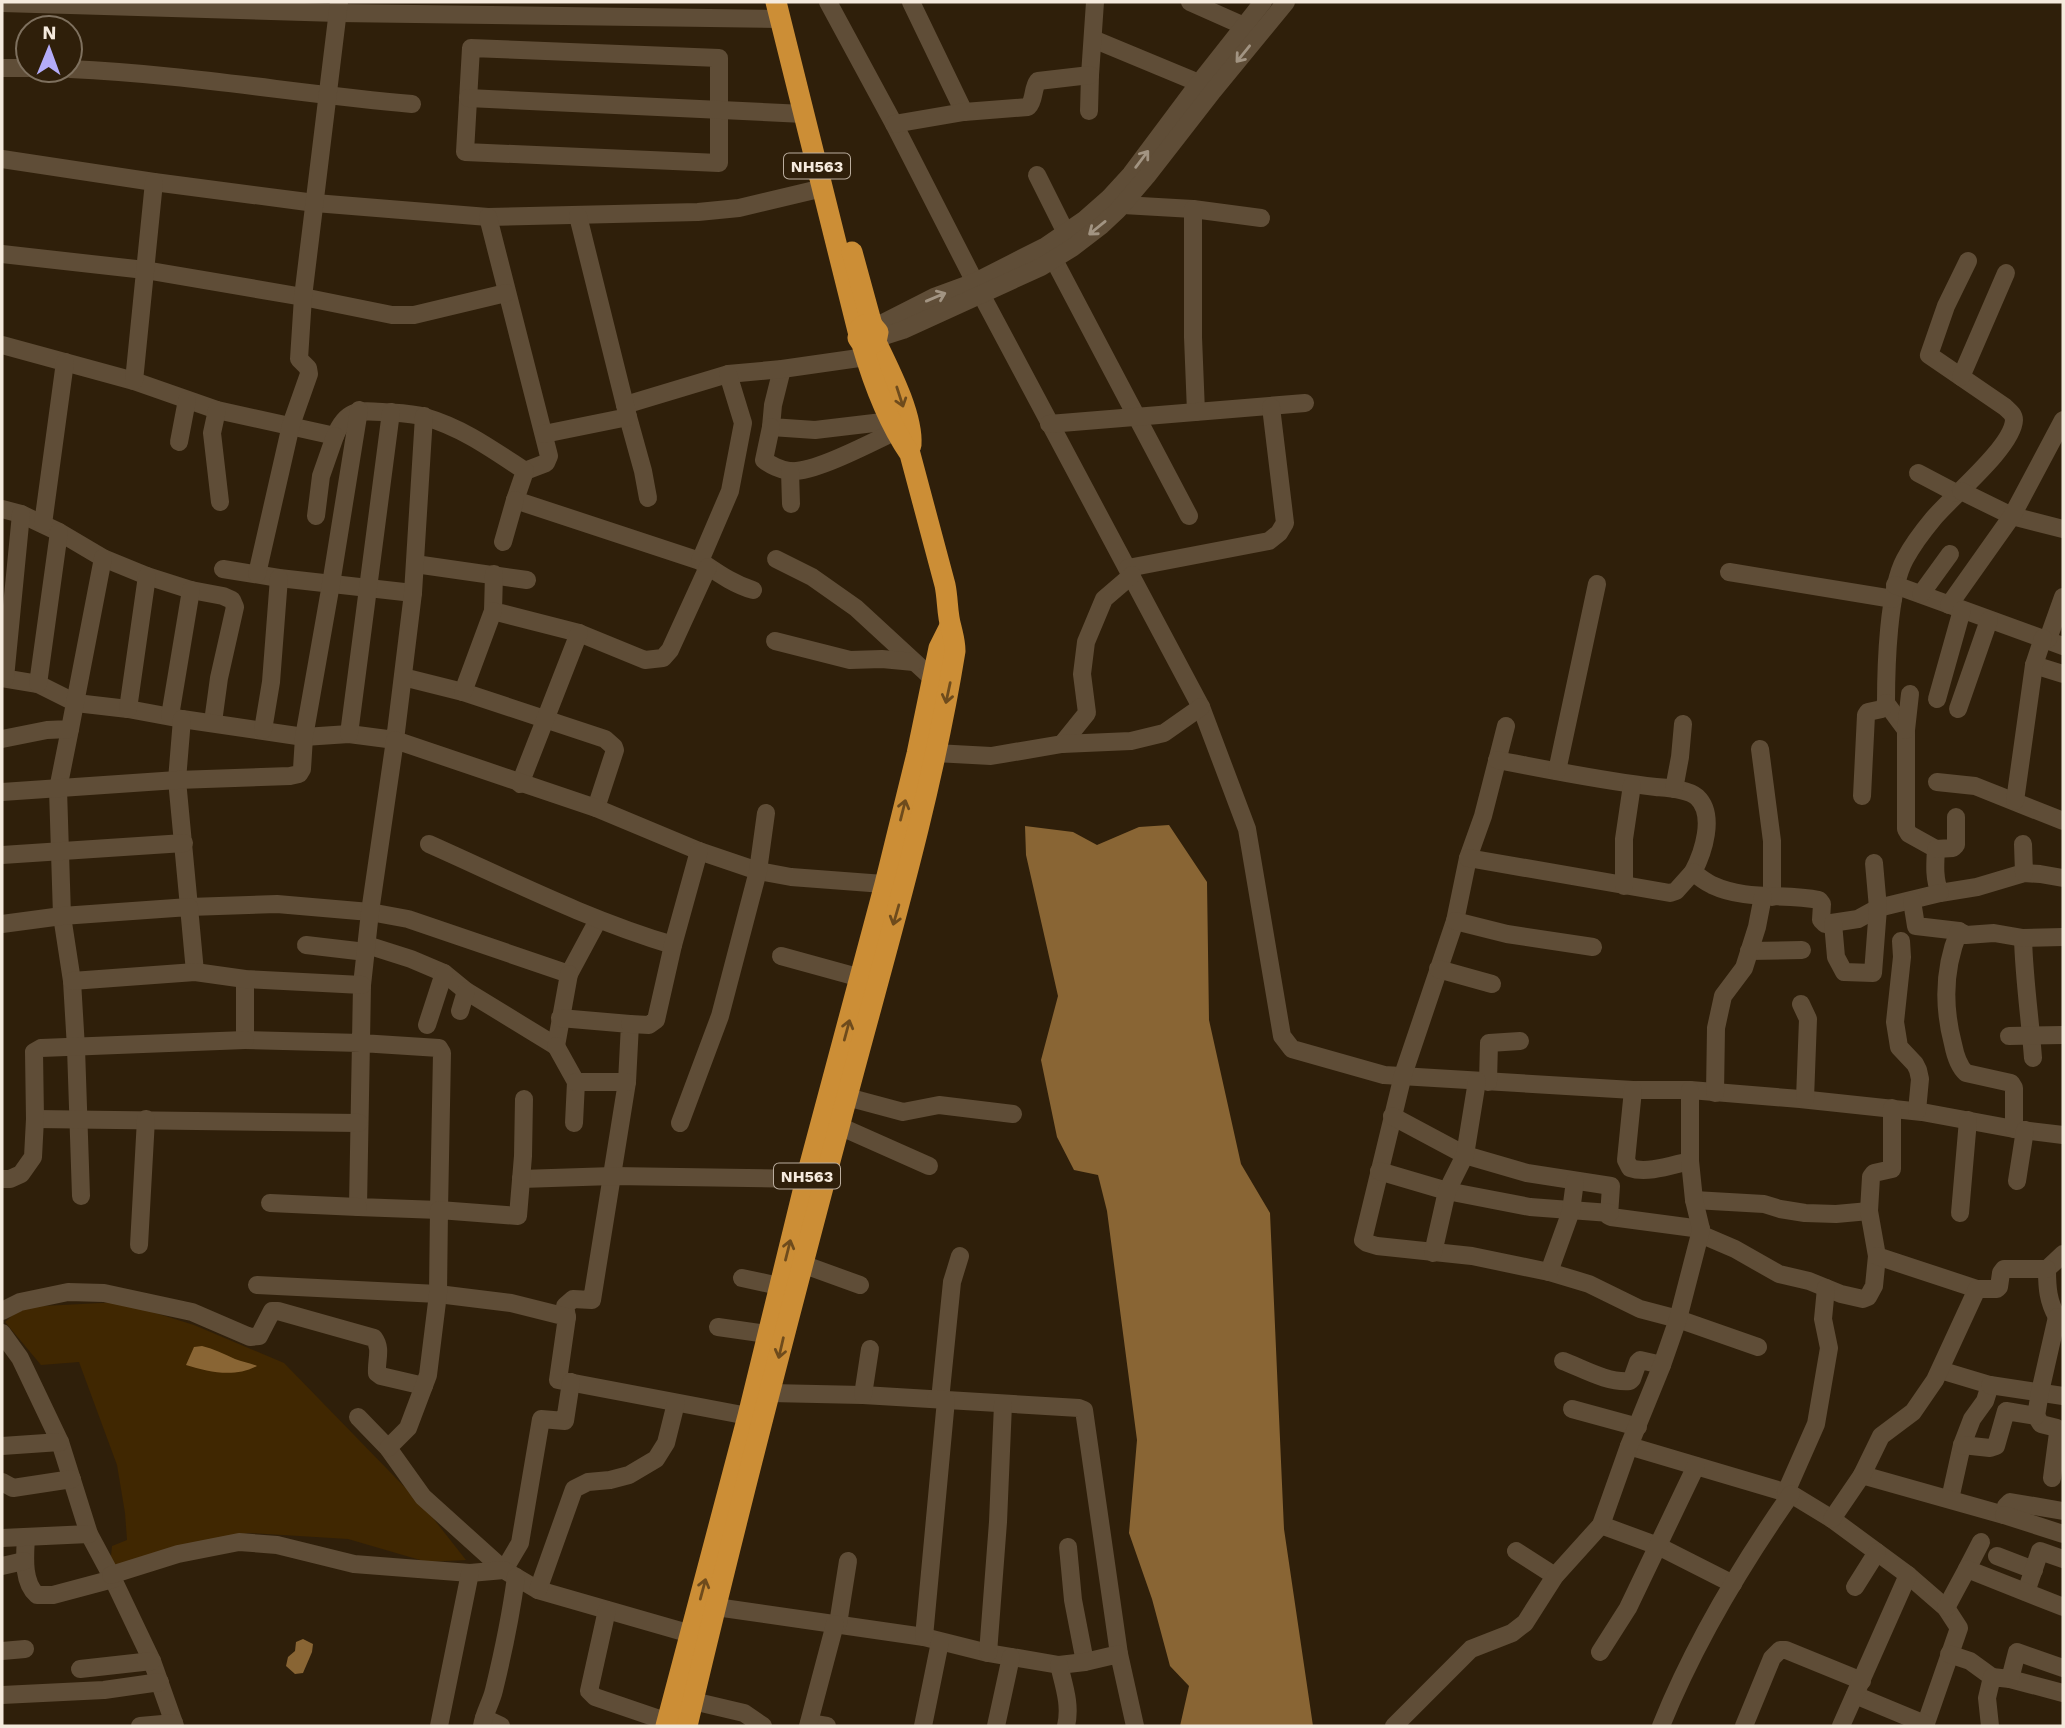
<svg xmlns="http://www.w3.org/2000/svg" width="2065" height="1728" viewBox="0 0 2065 1728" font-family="'Work Sans',sans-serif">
	<rect width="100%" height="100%" fill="#2f1f0a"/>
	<!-- green -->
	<polygon fill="#402701" points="120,1302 194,1325 284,1363 425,1508 466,1560 427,1562 348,1539 248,1533 110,1566 112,1546 127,1540 125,1513 117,1465 79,1362 41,1365 5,1322 24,1305 43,1306"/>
	<!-- water -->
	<g fill="#896534">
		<polygon points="1169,825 1207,882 1209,1020 1241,1164 1270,1213 1284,1529 1313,1726 1180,1726 1189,1686 1170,1666 1152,1599 1129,1533 1137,1440 1107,1211 1098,1175 1074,1170 1057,1137 1041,1060 1058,996 1026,855 1025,826 1073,832 1097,845 1139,827"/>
		<path d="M202 1346C214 1349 224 1354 235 1359 242 1362 250 1363 257 1366 234 1378 209 1372 186 1365L194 1347Z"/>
		<polygon points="303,1639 313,1644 312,1652 303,1673 295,1674 286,1666 288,1657 295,1651 296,1642"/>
	</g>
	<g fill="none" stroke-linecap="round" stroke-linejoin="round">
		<!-- minor -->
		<g stroke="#5f4d37" stroke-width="18">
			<polyline points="828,2 894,124 981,294 1201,707 1247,829 1282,1036 1292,1049 1384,1075 1633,1090 1690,1090 1800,1099 1922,1112 2014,1129 2063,1135"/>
			<polyline points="911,2 964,112"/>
			<polyline points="1190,2 1244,26"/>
			<polyline points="2,3 338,13 780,19"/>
			<polyline points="1093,39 1199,83"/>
			<polygon points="471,48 719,58 719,163 465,152"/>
			<polyline points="2,68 28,68"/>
			<path d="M70 69C185 74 298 94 412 104"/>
			<polyline points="468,98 804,114"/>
			<polyline points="1089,111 1090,75 1095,2"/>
			<path d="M894 124 964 112 1028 107C1035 100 1032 89 1038 81L1090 75"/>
			<polyline points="2,159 154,182 315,203 488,217 698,212 739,208 823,188"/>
			<polyline points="1037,175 1066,233"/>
			<polyline points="1123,205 1193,209 1261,218"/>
			<polyline points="1193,209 1193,337 1196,412"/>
			<polyline points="488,217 549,456 546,463 525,471"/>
			<polyline points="2,254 145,270 303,297 392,315 414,315 506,293"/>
			<polyline points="1054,260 1189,516"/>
			<path d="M1968 261 1946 306 1929 355 2005 407C2009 411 2014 414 2014 420 2013 447 1950 498 1933 519 1923 531 1912 546 1905 559 1888 590 1886 667 1886 703L1906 730V829L1909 834 1936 849C1935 865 1934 879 1940 893L1977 887 2024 873 2040 874 2063 878"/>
			<polyline points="875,327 934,297 975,282 1046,246 1084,220 1109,198 1131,174 1199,83 1263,2"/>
			<polyline points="878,338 903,330 1041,267 1072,248 1102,225 1118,210 1147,176 1213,91 1286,2"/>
			<path d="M2 345 134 381 217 410 335 436C346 410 357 410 382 412 396 413 412 413 425 417 463 428 493 450 525 471L515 500 700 561C718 573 733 584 753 590"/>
			<polyline points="782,369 773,405 771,427 815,430 891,421"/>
			<polyline points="1961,377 2006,273"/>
			<polyline points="134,381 154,182"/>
			<polyline points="625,405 728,374 782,369 866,357"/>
			<polyline points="217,410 212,433 220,502"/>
			<polyline points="628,417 643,471 648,498"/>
			<polyline points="1049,424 1305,403"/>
			<path d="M771 427 764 460C770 465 781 470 789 471 813 474 872 442 896 431"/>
			<polyline points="544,434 628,417 578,216"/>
			<polyline points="179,442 187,400"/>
			<polyline points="790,471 791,504"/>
			<polyline points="1918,473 1956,493"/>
			<polyline points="1961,491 2012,516 2063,529"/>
			<polyline points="2,509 21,514 59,532 103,558 147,576 191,590 223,596 232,600 235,607 219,678 213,722"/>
			<polyline points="316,516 321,476 335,436"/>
			<polyline points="43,524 65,362"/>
			<polyline points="503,542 515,500"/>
			<polyline points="776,559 812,577 856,608 932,678"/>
			<polyline points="700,561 730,491 743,423 728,374"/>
			<polyline points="415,564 527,580"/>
			<polyline points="1128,568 1269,541 1279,533 1285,523 1271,407"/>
			<polyline points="223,569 279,578 413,593"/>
			<polyline points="1729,572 1893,599"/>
			<polyline points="257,574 291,425 309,374 308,368 299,359 303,297 339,2"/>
			<polyline points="494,574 493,611 579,633 645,660 663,658 670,650 708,567"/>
			<polyline points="1895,585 2063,646"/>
			<polyline points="1921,594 1950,554"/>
			<polyline points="1949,605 2012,516 2063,420"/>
			<polyline points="2048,639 2063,597"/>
			<polyline points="775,641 850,660 882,659 914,662"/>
			<polyline points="2034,665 2063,674"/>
			<polyline points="403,677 463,692 605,739 614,747 615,750 596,808"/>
			<polyline points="2,678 38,684 76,703 128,709 182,719 304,737 349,734 395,740 413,593 424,416"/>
			<polyline points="5,678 21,514"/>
			<polyline points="38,684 59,532"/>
			<polyline points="463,692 493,611"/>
			<polyline points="1937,699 1962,610"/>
			<polyline points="128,709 147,576"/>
			<polyline points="1958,709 1989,620"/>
			<polyline points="170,716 191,590"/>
			<polyline points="182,719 177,780 189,907 277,904 370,912 408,919 569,974 598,920"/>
			<polyline points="1506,726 1483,816 1468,858 1455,921 1403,1075 1363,1240 1367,1243 1377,1246 1472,1256 1549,1272 1589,1284 1640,1309 1678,1319 1758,1347"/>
			<polyline points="70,729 58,789 62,916 72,981 76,1048 81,1196"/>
			<polyline points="263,730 271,682 279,578"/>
			<polyline points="1906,730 1910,694"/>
			<polyline points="349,734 391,412"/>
			<polyline points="2,739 47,730 70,729 103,558"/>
			<polyline points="1062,744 1087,713 1082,674 1086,642 1104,599 1132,575"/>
			<polyline points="1760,749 1772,841 1772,897"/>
			<polyline points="935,753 991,756 1062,744 1131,741 1164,733 1201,707"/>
			<path d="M1497 760C1550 770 1602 781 1656 787 1667 788 1688 789 1697 797 1716 815 1703 853 1693 872"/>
			<polyline points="1557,771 1597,584"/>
			<polyline points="1937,782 1975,786 2063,821"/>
			<polyline points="520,784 579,633"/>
			<polyline points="1674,789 1680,757 1683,724"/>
			<polyline points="2,792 177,780 290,776 299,774 302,769 304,737 331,584 359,410"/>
			<polyline points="1862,796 1866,715 1868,712 1882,709 1886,703"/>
			<polyline points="2015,801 2034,665 2043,638"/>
			<path d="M429 844C510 880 588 920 673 945"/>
			<polyline points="2023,844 2024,873"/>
			<polyline points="1936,849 1953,848 1956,845 1956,817"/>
			<polyline points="2,855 184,843"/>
			<path d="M1468 858 1670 893 1676 891 1693 872C1699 877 1706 882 1712 885 1746 901 1784 893 1819 900L1822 904 1821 920 1825 924 1858 919 1878 908 1940 893"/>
			<polyline points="1624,886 1624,839 1632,785"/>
			<polyline points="1912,901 1916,926 1959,931"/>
			<polyline points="1455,921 1507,934 1593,947"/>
			<polyline points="1833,923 1836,957 1844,972 1873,973 1878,908 1874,863"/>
			<polyline points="2,924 62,916 189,907 195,972"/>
			<path d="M2023 938C2024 978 2030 1018 2033 1058"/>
			<polyline points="1901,941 1902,957 1895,1022 1899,1047 1915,1064 1918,1070 1920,1079 1917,1111"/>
			<polyline points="306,945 366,952"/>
			<polyline points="367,945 411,959 444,973 466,991 556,1046 569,974"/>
			<polyline points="1749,951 1802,950"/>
			<polyline points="781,956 861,978"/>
			<polyline points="1438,969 1492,984"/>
			<polyline points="245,979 245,1040 361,1043 439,1048 442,1053 439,1210 358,1207 362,985 370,912 395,740 596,808 699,851 758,871 791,877 897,885"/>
			<polyline points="72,981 195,972 245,979 362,985"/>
			<polyline points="1801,1004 1808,1019 1805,1099"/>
			<polyline points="460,1011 466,991"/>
			<polyline points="560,1018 630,1024 627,1082 592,1300 573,1299 565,1306 567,1317"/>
			<polyline points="630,1024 649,1025 656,1020 673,945 699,851"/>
			<polyline points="427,1025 444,973"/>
			<polyline points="2009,1036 2063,1035"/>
			<polyline points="556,1046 576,1082 574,1123"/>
			<polyline points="576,1082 627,1082"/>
			<polyline points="1488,1082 1489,1043 1520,1041"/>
			<path d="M1633 1090 1626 1160 1630 1168C1647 1174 1672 1165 1690 1161"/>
			<polyline points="1715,1093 1716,1028 1723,996 1744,968 1757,927 1763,896"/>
			<polyline points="847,1097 903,1112 939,1105 1013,1114"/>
			<polyline points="1392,1116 1465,1155 1527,1173 1611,1186 1609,1216 1611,1217 1701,1229"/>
			<polyline points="35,1119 359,1123"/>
			<polyline points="680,1123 720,1016 758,871 766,813"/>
			<polyline points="839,1126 929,1166"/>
			<path d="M2014 1129V1088L2011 1083 1966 1073C1958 1066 1955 1054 1953 1044 1943 1006 1944 967 1959 931L1966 935 1994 933 2023 938 2063 937"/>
			<polyline points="1379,1171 1447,1191 1530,1207 1610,1213"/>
			<polyline points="2,1179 10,1179 21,1174 33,1157 35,1119 34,1052 41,1048 245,1040"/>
			<polyline points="521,1179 613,1176 806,1179"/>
			<polyline points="2017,1181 2025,1130"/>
			<polyline points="1694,1200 1764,1204 1780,1209 1805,1213 1836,1214 1869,1211"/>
			<polyline points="270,1203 358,1207"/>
			<polyline points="1960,1213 1968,1120"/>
			<polyline points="1700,1234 1735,1249 1779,1274 1809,1281 1841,1294 1863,1299 1868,1297 1874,1286 1877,1256 1869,1211 1871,1177 1874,1173 1892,1169 1892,1108"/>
			<polyline points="139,1245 146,1119"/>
			<polyline points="1433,1253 1447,1191 1465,1155 1477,1081"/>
			<path d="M2063 1254 2047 1269C2047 1288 2048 1301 2057 1317L2063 1318"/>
			<polyline points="1877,1256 1977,1289"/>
			<polyline points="802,1264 860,1285"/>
			<polyline points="1549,1272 1571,1211 1575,1181"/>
			<polyline points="742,1278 779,1286"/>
			<polyline points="257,1285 438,1294 511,1303 567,1317 558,1380 748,1416"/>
			<path d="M2 1311 20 1302 68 1292 104 1293 192 1312 250 1337 259 1336 272 1311H278L374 1338C382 1349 376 1360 377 1373L381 1376 424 1386"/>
			<polyline points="718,1327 767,1334"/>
			<polyline points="2,1333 20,1358 60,1442 89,1534 111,1575 152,1661 175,1726"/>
			<path d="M1563 1361C1584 1369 1607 1383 1630 1381L1632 1379 1638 1362 1640 1360 1662 1365"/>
			<polyline points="1940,1370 1990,1385 1985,1401 1972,1419 1962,1445 1950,1499"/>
			<polyline points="1990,1385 2063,1396"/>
			<polyline points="770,1393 863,1395 1079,1408 1084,1410 1119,1654"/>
			<polyline points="863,1395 870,1349"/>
			<polyline points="940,1400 952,1282 960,1256"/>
			<polyline points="1572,1409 1638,1427"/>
			<polyline points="2036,1416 2041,1424 2057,1428 2058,1433 2052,1478"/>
			<polyline points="358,1417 388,1448 423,1497 504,1570 520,1543 541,1419 565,1421 571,1382"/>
			<polyline points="1962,1445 1990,1448 1996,1446 2006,1411 2036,1416 2040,1392 2057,1317"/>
			<polyline points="2,1446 60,1442"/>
			<polyline points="1629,1446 1791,1494 1832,1519 1908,1575 1946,1608 1959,1628 1925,1726"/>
			<polyline points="388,1448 408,1428 428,1375 438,1294 439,1210 518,1216 523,1156 524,1099"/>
			<polyline points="1862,1475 2004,1515 2006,1506 2010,1502 2063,1511"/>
			<polyline points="2,1482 13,1488 72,1479"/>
			<polyline points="1786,1492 1816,1424 1829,1348 1823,1319 1826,1288"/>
			<polyline points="2004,1515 2063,1534"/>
			<polyline points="1832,1519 1862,1475 1881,1436 1913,1412 1935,1380 1977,1289 1997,1289 1999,1287 2001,1273 2004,1269 2047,1269"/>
			<polyline points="1601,1525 1658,1546 1733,1584"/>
			<path d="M26 1537C25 1555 22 1582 37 1595H53L113 1579"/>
			<polyline points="2,1538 89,1534"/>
			<polyline points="1068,1547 1073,1600 1085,1662"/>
			<polyline points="1516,1551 1555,1576"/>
			<polyline points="1997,1556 2034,1570"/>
			<polyline points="2,1566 24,1561"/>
			<polyline points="1967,1569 1981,1542"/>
			<polyline points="111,1575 178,1554 239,1542 277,1545 354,1564 470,1573 504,1570 538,1590 691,1634"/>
			<polyline points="1855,1587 1877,1552"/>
			<polyline points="538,1590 574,1489 588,1482 610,1480 629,1475 656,1459 666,1443 676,1403"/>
			<polyline points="2026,1592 2040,1551 2063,1559"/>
			<polyline points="716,1607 924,1637 988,1653 1059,1665 1085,1662 1119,1654 1135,1726"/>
			<polyline points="1946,1608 1967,1569 2063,1607"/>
			<polyline points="607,1610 589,1691 595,1697 680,1726"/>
			<polyline points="838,1624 848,1561"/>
			<polyline points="924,1637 946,1400 936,1399"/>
			<polyline points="2,1651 25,1649"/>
			<polyline points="1600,1652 1628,1608 1696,1466"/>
			<polyline points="988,1653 998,1522 1003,1404"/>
			<polyline points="1949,1654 1970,1661 1992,1677"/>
			<path d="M1059 1665C1064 1686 1071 1705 1066 1726"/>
			<polyline points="80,1669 152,1661"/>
			<polyline points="2010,1679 2063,1693"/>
			<polyline points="2,1695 104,1690 160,1682"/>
			<polyline points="1855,1695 1925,1724"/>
			<polyline points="693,1701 744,1713 763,1726"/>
			<polyline points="484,1718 501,1726"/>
			<polyline points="809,1723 827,1726"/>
			<polyline points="140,1726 174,1723"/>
			<polyline points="439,1726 470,1573"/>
			<path d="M482 1726C484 1713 491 1703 494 1690 503 1653 511 1615 516 1577"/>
			<polyline points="808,1726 835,1624"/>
			<polyline points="923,1726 940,1642"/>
			<polyline points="996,1726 1011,1657"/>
			<polyline points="1394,1726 1471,1649 1512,1633 1525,1623 1555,1576 1601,1525 1629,1446 1662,1365 1678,1319 1700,1234 1701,1229 1694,1200 1690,1161 1690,1090"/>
			<path d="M1661 1726C1694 1644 1740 1567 1791 1494"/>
			<polyline points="1744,1726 1772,1658 1780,1650 1786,1650 1862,1681"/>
			<polyline points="1841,1726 1908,1575"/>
			<polyline points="1990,1726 1987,1698 1992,1677 2010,1679 2017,1652 2063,1668"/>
		</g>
		<!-- highway -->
		<g stroke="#cc8e36" stroke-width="21">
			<polyline points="776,2 858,331"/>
			<polyline points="852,252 872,325"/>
			<path d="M876 342C889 369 913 415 911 445"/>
			<polyline points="666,1726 748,1416 806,1179 885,884 917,754 939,648 950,626"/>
			<path d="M687 1726C734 1526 786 1326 839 1127 880 969 929 812 955 651 955 642 953 636 951 627 947 614 948 599 945 585L910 454C888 422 873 382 862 344L858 338 860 328 864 325H872L878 332 876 342 867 346 862 344"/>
		</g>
	</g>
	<!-- one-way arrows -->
	<defs><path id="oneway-shaft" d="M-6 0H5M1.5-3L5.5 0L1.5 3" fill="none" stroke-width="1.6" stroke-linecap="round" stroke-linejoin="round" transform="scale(1.75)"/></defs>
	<g stroke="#a29482">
		<use href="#oneway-shaft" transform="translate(1243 54) rotate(129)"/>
		<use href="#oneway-shaft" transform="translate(1142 159) rotate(-53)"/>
		<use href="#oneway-shaft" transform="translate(1097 228) rotate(141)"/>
		<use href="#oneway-shaft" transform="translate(936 297) rotate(-23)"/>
	</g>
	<g stroke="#6e4b1c">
		<use href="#oneway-shaft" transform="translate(900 397) rotate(72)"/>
		<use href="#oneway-shaft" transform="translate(948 693) rotate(102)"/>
		<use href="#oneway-shaft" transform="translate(903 810) rotate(-76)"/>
		<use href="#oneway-shaft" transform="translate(896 915) rotate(106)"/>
		<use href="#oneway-shaft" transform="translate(847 1030) rotate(-75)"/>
		<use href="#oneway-shaft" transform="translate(788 1250) rotate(-76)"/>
		<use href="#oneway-shaft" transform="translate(781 1348) rotate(103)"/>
		<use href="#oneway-shaft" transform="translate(703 1589) rotate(-75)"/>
	</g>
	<g text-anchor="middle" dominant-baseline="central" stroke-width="7" stroke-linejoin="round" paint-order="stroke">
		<!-- shield labels -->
		<g fill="#2f1f0a" stroke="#baad9e" stroke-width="2">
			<rect x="784" y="153.5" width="66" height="25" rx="5"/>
			<rect x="774" y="1163.5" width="66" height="25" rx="5"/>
		</g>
		<g font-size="16" font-weight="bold" fill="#f5eadd">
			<text x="817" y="166">NH563</text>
			<text x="807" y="1176">NH563</text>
		</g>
	</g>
	<!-- border -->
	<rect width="2065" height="1728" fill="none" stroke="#f5eadd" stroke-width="7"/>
	<!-- north arrow -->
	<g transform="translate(49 49) rotate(1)"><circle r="33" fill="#2f1f0a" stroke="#7e705e" stroke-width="2"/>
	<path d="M0-5L12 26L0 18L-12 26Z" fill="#b4acf9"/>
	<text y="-10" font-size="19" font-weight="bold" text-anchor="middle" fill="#f5eadd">N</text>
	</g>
</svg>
